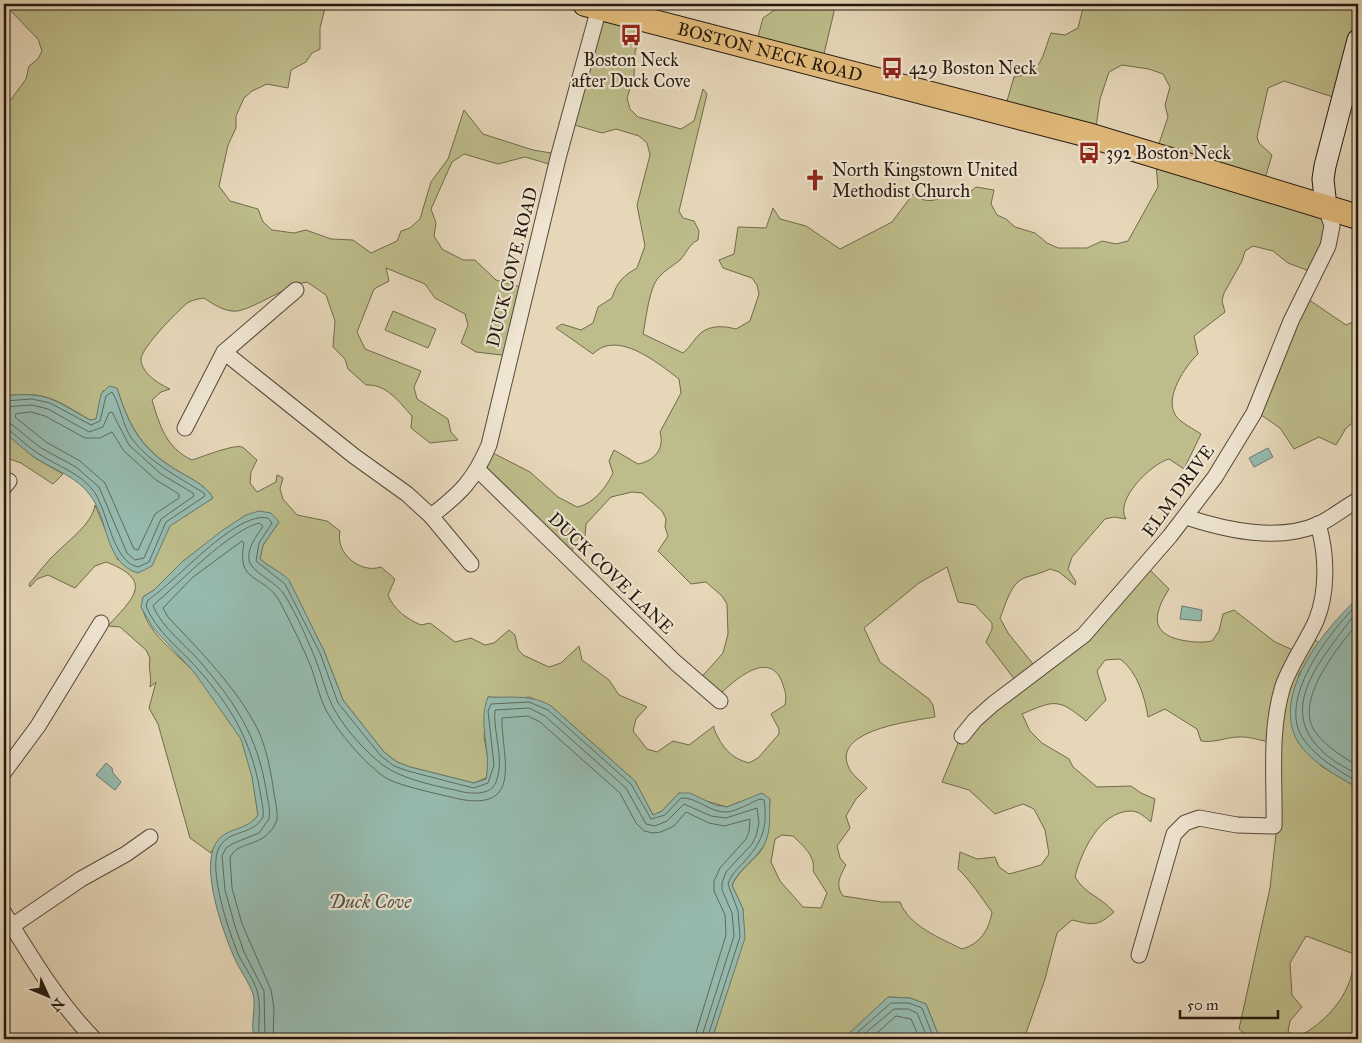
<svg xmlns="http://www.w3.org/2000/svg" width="1362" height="1043" viewBox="0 0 1362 1043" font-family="'IM FELL Great Primer',serif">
	<rect width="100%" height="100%" fill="#e6d7b9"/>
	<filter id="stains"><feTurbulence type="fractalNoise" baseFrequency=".004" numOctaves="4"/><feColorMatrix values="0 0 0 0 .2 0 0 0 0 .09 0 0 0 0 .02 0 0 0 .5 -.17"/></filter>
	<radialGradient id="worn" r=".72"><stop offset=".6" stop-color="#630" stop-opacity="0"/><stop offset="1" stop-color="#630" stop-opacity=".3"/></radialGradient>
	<!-- green -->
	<g fill="#bdbc8a" stroke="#706a4c" fill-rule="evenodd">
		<path d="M4 4H326L320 28V49L312 53 306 62 291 70 288 88 267 84 252 91 244 98 236 116V128L228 145 219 186 230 201 258 209 263 222 272 230 294 233 306 230 331 239 353 240 371 253 397 241 401 231 410 228 420 219 431 182 448 159 464 110 483 134 533 150 557 154 556 166 525 157 498 164 464 154 452 162 431 209 436 223 434 236 442 249 463 260H475L496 280 524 288 510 356 476 352 461 343 468 325 465 314 435 298 425 284 386 268 389 281 374 289 357 332 365 349 421 371 414 387 417 399 448 419 451 432 458 440 430 443 411 428 412 416C399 402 387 384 366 385L348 369 345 359 333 347 335 321 326 295 307 282C286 285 247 314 232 311 222 310 213 304 204 298 198 299 191 300 186 304 176 313 142 347 141 359 141 373 159 384 170 389L161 392 152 400C160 426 166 448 192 460 202 457 234 444 242 447 247 450 253 457 257 460L251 472 250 483 257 492 276 482 277 475 283 478 280 489 283 499 297 515 327 521 340 531C335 553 360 574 381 567L395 579 388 595C394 610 407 619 421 625L430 623 455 642 471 638 485 645 494 643 509 630 515 635 518 649 523 655 549 667 561 663 579 646 582 660 609 680 619 695 647 707 636 719 633 731 647 749 657 752 673 741 689 745 714 726V729C722 747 730 758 749 763L758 758 779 734V729L771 714 785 705C787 695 785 691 782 682 769 649 735 680 720 694L698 681 723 653 728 634 727 604 722 596 706 582 691 584 658 551 668 536 665 527 666 519 662 511 642 493 632 492 611 497 586 524 585 536 567 555 481 472 491 452 530 472 558 497 577 507C593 504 606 488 613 473L609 461 614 450 638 464C654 461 665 449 660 432L681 393 679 379C658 363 617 329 593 354L556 328 562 324 581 330 593 323 598 307 612 298C617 282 623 276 637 268L645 246 637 205 650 155 647 143 639 136 616 129 602 133 571 124 599 13 644 21 635 52 634 76 627 98 630 109 638 117 681 129 694 121 703 89 707 94 679 211 683 218 694 221 699 231 698 240C688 245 687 253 680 260 673 266 665 270 659 277 649 287 646 320 643 334L683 353C691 347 694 338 702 332 712 325 724 326 736 329L750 321 759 294 757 285 752 278 723 268 719 260 734 254 738 227 766 228 773 208 780 219 806 226 840 249 892 222 913 194C927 205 938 201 950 191L964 197 976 187 994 190 991 204 997 215 1006 219 1015 227 1035 233 1047 243 1058 248H1087L1102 241 1116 244 1128 241 1158 187 1155 155 1168 117 1165 105 1170 87 1163 74 1149 69 1122 65 1109 72 1100 99 1095 134 1004 111 1014 77C1042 74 1042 56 1051 33L1065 35 1078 28 1084 4H1329L1357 11 1358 22 1339 96 1336 98 1284 81 1268 88 1257 137 1259 143 1272 155 1263 185 1333 210 1312 272 1288 263 1273 251 1253 246 1245 251 1242 261 1224 293 1222 301 1225 312 1194 336 1198 354C1186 365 1163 398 1176 416 1181 423 1194 429 1201 434L1184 469 1169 459C1151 464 1114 500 1126 519L1114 517 1105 519 1072 557 1068 569 1076 582 1075 585 1059 572 1050 569C1042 573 1033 575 1024 578 1010 584 1006 604 1000 618L1008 633 1033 664 1079 633 1143 566 1152 572 1169 589C1155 611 1148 633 1181 640 1192 642 1200 643 1212 641L1219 631 1223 614 1234 610 1275 642 1293 650 1311 636 1320 644 1299 674 1291 718 1298 742 1321 766 1358 788V988C1349 1001 1358 1025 1358 1039H1250L1239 1029 1270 888 1276 834 1274 743C1262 741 1249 736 1237 737 1224 738 1214 743 1201 741L1197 729 1165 709 1148 717C1145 697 1137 671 1120 659L1105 660 1097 671 1106 700 1086 721C1058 698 1055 700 1022 714L1030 731 1042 743 1069 759 1073 767 1097 787 1131 786 1141 793 1155 799 1151 822C1146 818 1139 811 1131 811 1100 811 1081 852 1075 877 1086 895 1100 896 1114 912 1097 927 1093 925 1072 920L1057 933 1045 979 1024 1039H940L926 1004 910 998 889 997 843 1039H712L731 976 743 909 732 886C737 872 751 863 760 852 771 837 768 816 770 799L739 802 727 807 679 793 662 811 653 815 635 781 551 706 529 697 516 699 488 697 484 737 489 765 486 778 474 783 410 767 397 762 384 752 343 700 324 651 289 581C280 571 269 567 260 559L263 545 279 522 246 515 182 562 154 590 143 597C137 626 176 652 193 671 209 689 232 718 242 740 252 763 254 790 258 815 246 834 224 826 211 853L190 838 158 724 149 708 156 682 150 687C152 676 148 669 150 658L146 650 120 627 108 626C132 599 156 581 106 562L95 566 75 588 48 575 37 579 30 587 29 584C38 574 46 562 56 553 69 540 92 524 95 505L118 560 166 531 170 525 213 498C205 483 184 476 170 466 139 445 128 423 117 388L103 391 96 419 90 420C54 399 47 391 4 396V109L26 79 29 66 38 59 42 51 38 39ZM947 567 958 602 975 605 992 623V629L986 642 1015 680 964 729 942 782 969 790 995 814 1023 804 1034 809 1045 830 1049 854 1041 865 1009 874 999 867 995 857 977 859 960 852 958 869C972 882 980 896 992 912 989 930 980 944 962 949 940 938 909 926 900 902H882L843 896C835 885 840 876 846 865L840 858 837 846 850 828 846 816 856 799 867 788C862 782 852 775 849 768 830 730 913 721 935 717L933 705 929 699 880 662 864 628 919 583ZM782 835 793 836C803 846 816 856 813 871L827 893 821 908 803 907 780 881 771 862 775 839ZM1306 936 1354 954C1355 991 1328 1022 1296 1038L1288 1031 1290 1021 1302 1007 1292 995 1290 963Z"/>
		<polygon points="783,4 832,5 834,12 821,66 755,48 763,18"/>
		<polygon points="1302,295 1346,325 1358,320 1358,419 1346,428 1336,445 1319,437 1294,449 1280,428 1254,410"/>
		<polygon points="393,311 436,329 428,348 385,330"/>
		<polygon points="4,432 35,458 63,474 53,484 21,463 4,457"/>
	</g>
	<!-- water -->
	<g fill="#96baae" stroke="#687a6e">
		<path d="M109 386 117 388C128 423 139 446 170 466 184 476 205 483 213 498L170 526 152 566 138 573C104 563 109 519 90 495 77 477 55 470 37 459 25 451 15 441 4 432V396C48 391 53 400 90 420L96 419 101 394Z"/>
		<polygon points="1268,448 1273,457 1254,467 1249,458"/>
		<path d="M259 511 271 513 279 522 263 545 260 559C269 567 280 571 289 580L324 651 343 700 384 752 397 762 410 767 474 783 486 779C492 751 477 724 488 697 511 698 532 694 551 706L635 781 653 815 662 811 679 793H690L715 805 727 807 762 793 770 799C769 812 771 825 767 838 761 857 739 867 732 885L743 909 745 938 712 1039H255C249 1025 257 1009 253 994 249 982 239 969 234 957 223 931 200 869 216 843 225 827 248 831 258 815L252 777 241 739 194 672 153 628 141 607 143 597 154 590 182 562 223 530 246 515Z"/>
		<path d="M1358 598V788C1338 776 1311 763 1298 742 1270 695 1325 628 1358 598Z"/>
		<polygon points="1182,606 1202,610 1201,621 1180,619"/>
		<polygon points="106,763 112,768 113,773 121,782 115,790 96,775"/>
		<polygon points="888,997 910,998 926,1004 940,1039 843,1039"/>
	</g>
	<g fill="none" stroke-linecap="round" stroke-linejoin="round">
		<!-- shore -->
		<g stroke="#5d6a5e" stroke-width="1">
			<path d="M4 401 32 399 50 403 91 425 100 421 106 396 112 392C121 406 122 425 132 439 150 463 180 478 204 493L205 496 166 522 149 562 138 567C113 562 108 513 95 493 83 474 57 466 39 454 28 447 19 438 9 430L4 429"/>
			<polyline points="4,407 32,405 48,409 89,432 103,427 109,413 112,412 129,445 161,474 193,493 194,496 161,519 144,558 135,560 127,553 99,487 76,467 41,448 11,424 4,423"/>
			<polygon points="31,412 45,416 85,438 100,438 112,432 124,451 156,480 179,494 179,498 155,514 138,550 134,549 105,483 80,461 46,442 15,417 16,414"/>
			<path d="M1358 604C1330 631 1275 701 1304 740 1318 759 1338 770 1358 782"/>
			<path d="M1358 613 1351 619C1320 662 1272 712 1329 757 1337 764 1349 769 1358 775"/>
			<path d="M1358 623C1338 647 1292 702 1316 733 1328 748 1343 757 1358 766"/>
			<path d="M259 1039C258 1024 261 1009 258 994 255 981 245 968 239 956 230 935 206 866 220 846 231 829 252 836 263 817 264 808 261 799 260 791 251 740 231 706 196 667 179 648 156 631 146 606L148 600C176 582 235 511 268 518L272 523 259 543 256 561 285 584 320 653 338 703 381 756 394 766 408 771 458 784 474 788 488 783 494 765 488 711 491 704 529 702 548 710 631 784 651 819 665 815 681 798C697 797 710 813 727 812 735 812 752 802 760 799L764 800C768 828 762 842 744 862 737 869 731 875 728 884L738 911 740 937 707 1039"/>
			<path d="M265 1039 264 991 244 952 235 926 225 890 222 856 226 848 234 843 259 833 269 819C271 809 267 798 266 789 257 736 236 704 202 664 186 645 163 629 153 606 157 601 163 597 167 593 189 573 232 530 259 523L263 526C257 536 247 547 249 560 251 572 275 581 284 594 297 615 309 642 318 666 323 679 326 693 332 705 342 725 361 747 378 761 398 779 433 785 459 791 470 794 491 796 496 782 505 759 493 734 495 710L529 708 545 716 626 788 646 824 655 826 667 821 684 804 711 816 726 818 757 808 759 823 756 836 752 844 726 872 722 883V890L732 913 734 936 701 1039"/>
			<path d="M273 1039 274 1008 271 990 242 924 232 888 230 858C237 839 265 850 277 820 278 809 274 797 273 786 270 768 266 747 258 730 238 689 199 650 168 617L163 608 193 577 242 541 244 543C236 585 264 573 280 602 291 623 302 645 311 667 316 681 319 696 326 710 338 732 365 764 386 778 399 786 443 795 459 799 525 812 501 754 502 718L528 716 540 722 620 793 636 823 644 831 653 833 661 832 674 826 686 812 709 823 724 826 750 819 749 832 746 839 720 868 714 881V891L725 915 726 935 694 1039"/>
			<polyline points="850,1039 891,1003 909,1003 922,1008 934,1039"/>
			<polyline points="858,1039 894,1009 908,1009 917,1013 928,1039"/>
			<polyline points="870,1039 896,1016 911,1019 920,1039"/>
		</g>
		<!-- street casing -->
		<g stroke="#54483a" stroke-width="17">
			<g id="street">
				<polyline points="224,352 354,456 407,494 431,516 471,564"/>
				<polyline points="185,428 224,352 296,290"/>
				<polyline points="478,470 676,663 720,701"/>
				<polyline points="4,487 9,481"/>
				<path d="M431 516C461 493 474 480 489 445L558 158 599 8"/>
				<path d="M1186 517C1225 530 1280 542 1319 524 1332 518 1345 507 1358 500"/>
				<polyline points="962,736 975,720 993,704 1084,635 1170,536 1215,477 1254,413 1291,321 1328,246 1332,226 1326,207"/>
				<polyline points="4,772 38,726 101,623"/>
				<path d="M4 913C31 957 57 1001 94 1039"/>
				<polyline points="12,926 81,879 126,854 150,837"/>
				<path d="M1139 955 1174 834 1185 823 1199 818 1237 825 1274 826C1275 780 1269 731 1283 686 1291 663 1306 643 1316 621 1328 592 1327 554 1318 524"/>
			</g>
		</g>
		<!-- secondary casing -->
		<g stroke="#24190f" stroke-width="23">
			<polyline id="secondary" points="1326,207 1323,179 1325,166 1358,40"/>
		</g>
		<!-- primary casing -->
		<g stroke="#24190f" stroke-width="26">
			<g id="primary">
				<path id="s1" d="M585 4 1088 135 1358 217"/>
			</g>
		</g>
		<!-- street -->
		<use href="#street" stroke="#efe5d2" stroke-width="15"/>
		<!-- secondary -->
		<use href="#secondary" stroke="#efe5d2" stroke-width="21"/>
		<!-- primary -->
		<use href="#primary" stroke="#e3bc7c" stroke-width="24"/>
	</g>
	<!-- icons -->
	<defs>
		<g id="bus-bare" transform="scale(1.725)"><path d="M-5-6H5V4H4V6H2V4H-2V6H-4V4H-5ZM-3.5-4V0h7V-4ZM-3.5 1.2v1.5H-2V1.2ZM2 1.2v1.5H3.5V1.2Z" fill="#8f2418" stroke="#efe5d2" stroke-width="2.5" paint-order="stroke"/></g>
		<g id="church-bare" transform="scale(1.725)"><path d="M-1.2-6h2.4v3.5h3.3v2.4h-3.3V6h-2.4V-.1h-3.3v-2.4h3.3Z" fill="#8f2418" stroke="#efe5d2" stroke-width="2.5" paint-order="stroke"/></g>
	</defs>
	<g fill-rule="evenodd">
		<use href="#bus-bare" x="631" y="35"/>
		<use href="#bus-bare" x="892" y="68"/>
		<use href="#bus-bare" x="1089" y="153"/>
		<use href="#church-bare" x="815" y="180"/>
	</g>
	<g text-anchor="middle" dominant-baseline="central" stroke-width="4.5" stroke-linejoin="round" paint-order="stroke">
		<!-- street labels -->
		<g font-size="18" fill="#24190f" stroke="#efe5d2">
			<text stroke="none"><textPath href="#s1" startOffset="191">BOSTON NECK ROAD</textPath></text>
			<text transform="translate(512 267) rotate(-76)">DUCK COVE ROAD</text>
			<text transform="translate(1178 491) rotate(-54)">ELM DRIVE</text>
			<text transform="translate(611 573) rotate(44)">DUCK COVE LANE</text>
		</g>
		<!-- poi labels -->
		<g font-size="18" fill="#24190f" stroke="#efe5d2" text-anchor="start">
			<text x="631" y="60" text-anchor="middle">Boston Neck<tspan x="631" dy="21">after Duck Cove</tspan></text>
			<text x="909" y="68">429 Boston Neck</text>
			<text x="1106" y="153">392 Boston Neck</text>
			<text x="832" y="170">North Kingstown United<tspan x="832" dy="21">Methodist Church</tspan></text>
		</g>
		<!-- water labels -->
		<g font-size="19" font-style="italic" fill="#4c5147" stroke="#efe5d2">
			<text x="370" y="901">Duck Cove</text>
		</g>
	</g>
	<!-- margin -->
	<rect width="1362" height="1043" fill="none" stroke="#e6d7b9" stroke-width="20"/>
	<rect x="5" y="5" width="1352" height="1033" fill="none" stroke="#24190f" stroke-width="2.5"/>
	<rect x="10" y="10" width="1342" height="1023" fill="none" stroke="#24190f"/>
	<!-- north arrow -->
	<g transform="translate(48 996) rotate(134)" stroke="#efe5d2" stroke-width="4" paint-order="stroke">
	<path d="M0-4L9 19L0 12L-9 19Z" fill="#24190f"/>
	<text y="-8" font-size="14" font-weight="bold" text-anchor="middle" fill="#24190f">N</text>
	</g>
	<!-- scale -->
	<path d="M1180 1010v8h98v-8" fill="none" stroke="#24190f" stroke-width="2.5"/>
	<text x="1187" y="1010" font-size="15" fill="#24190f" stroke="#efe5d2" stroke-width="4" paint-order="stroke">50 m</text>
	<rect width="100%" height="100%" filter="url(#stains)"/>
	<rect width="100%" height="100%" fill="url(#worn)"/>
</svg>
